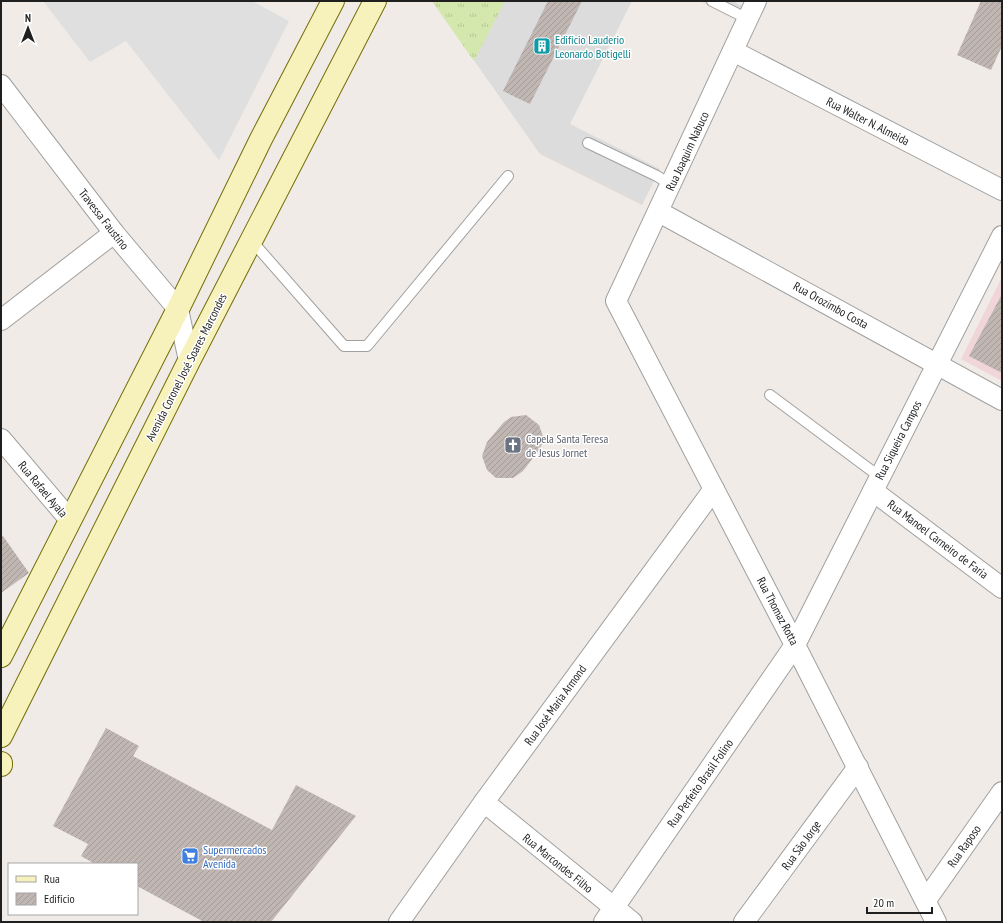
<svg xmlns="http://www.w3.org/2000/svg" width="1003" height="923" viewBox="0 0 1003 923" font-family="'PT Sans Narrow',sans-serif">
	<defs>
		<pattern id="grass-tufts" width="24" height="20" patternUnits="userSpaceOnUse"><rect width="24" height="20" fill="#d4e8ae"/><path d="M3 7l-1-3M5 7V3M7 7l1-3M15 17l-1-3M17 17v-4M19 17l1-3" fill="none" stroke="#b6c795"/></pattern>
		<pattern id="building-hatch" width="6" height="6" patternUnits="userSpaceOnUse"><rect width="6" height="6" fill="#c0b6b2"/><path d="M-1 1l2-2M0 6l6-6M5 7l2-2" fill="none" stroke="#a59c99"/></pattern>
	</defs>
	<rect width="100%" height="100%" fill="#f0ebe6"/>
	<!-- residential -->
	<g fill="#dddcdc">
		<polygon points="432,1 632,1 570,124 660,169 642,205 540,154"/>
		<polygon points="700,1 732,1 742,6 736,19"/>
	</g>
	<!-- commercial -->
	<polygon fill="#f0d6d9" points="1002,277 1002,381 961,359"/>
	<!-- grass -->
	<polygon fill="url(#grass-tufts)" points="432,1 505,1 474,61"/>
	<!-- parking -->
	<polygon fill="#dfdfdf" points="43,1 252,1 289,21 219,160 126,41 90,62"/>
	<!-- building -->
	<g fill="url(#building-hatch)">
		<polygon points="548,1 582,1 530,104 503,91"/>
		<polygon points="981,1 1002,2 1002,46 991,70 957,55"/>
		<polygon points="1002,294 1002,373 969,356"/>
		<polygon points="526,415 539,425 544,439 540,449 523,471 513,478 496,478 487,470 482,456 487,442 504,422 511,417"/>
		<polygon points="3,536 29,573 1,593 1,537"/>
		<polygon points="106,728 139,746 133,756 272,830 296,785 356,816 271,922 204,922 137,886 137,864 95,864 81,856 88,844 53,826"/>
	</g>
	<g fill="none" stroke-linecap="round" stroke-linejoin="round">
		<!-- lane casing -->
		<g stroke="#a0a0a0" stroke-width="12">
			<g id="lane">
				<polyline points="712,1 748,19"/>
				<polyline points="588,143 657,176 671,185"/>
				<polyline points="251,240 344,346 367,346 508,176"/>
				<polyline points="770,395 880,477"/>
			</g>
		</g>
		<!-- street casing -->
		<g stroke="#a0a0a0" stroke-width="22">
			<g id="street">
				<polyline points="756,1 616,301 795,645 936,922"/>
				<polyline points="733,51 1002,190"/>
				<polyline points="1,85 114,233 178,309 189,361"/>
				<polyline points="659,212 1002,400"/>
				<polyline points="1,320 114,233"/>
				<polyline points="1,439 70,520"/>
				<polyline points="873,491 1002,588"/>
				<polyline points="484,802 632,922"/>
				<polyline points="926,900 1002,792"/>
				<polyline points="399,922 484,802 714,489"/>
				<polyline points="604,922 795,645 1002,236"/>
				<polyline points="744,922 858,767"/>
			</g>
		</g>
		<!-- secondary casing -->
		<g stroke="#746e09" stroke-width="24">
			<g id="secondary">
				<polyline points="1,656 178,309 261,139 333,1"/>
				<polyline points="1,736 189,361 375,1"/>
				<polyline points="1,763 1,765"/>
			</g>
		</g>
		<!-- lane -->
		<use href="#lane" stroke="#fff" stroke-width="10"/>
		<!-- street -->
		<use href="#street" stroke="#fff" stroke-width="20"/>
		<!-- secondary -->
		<use href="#secondary" stroke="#f7f1bc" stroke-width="22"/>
	</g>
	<!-- icons -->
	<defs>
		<g id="building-square" transform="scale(0.9)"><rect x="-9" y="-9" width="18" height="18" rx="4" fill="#0f9aa8" stroke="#fff"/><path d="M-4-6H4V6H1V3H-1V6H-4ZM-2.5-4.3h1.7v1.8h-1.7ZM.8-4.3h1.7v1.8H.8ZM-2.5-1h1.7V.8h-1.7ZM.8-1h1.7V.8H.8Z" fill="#fff"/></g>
		<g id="church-square" transform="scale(0.9)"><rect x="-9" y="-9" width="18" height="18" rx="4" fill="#6b7280" stroke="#fff"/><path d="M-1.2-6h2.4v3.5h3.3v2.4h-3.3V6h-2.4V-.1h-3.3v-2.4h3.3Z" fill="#fff"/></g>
		<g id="supermarket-square" transform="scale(0.9)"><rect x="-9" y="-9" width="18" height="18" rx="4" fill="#3f7fe0" stroke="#fff"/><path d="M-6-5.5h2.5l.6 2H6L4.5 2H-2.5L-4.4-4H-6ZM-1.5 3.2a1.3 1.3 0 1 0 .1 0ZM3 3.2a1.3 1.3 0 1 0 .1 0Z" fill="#fff"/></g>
	</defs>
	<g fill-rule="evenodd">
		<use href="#building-square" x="542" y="46"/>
		<use href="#church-square" x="513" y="445"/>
		<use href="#supermarket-square" x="190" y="856"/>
	</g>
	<g text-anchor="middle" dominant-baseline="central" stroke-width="3" stroke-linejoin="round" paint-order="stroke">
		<!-- culture labels -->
		<g font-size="12" fill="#0d838f" stroke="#fff" text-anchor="start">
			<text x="555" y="39">Edifício Lauderio<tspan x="555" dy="14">Leonardo Botigelli</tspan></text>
		</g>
		<!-- street labels -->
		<g font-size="12" fill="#1f1f1f" stroke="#fff">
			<text transform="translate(868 121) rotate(27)">Rua Walter N. Almeida</text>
			<text transform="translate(687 151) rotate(-65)">Rua Joaquim Nabuco</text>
			<text transform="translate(104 219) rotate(52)">Travessa Faustino</text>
			<text transform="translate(831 305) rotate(29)">Rua Orozimbo Costa</text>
			<text transform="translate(186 367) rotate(-63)">Avenida Coronel José Soares Marcondes</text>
			<text transform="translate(898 440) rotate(-63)">Rua Siqueira Campos</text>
			<text transform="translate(43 489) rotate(50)">Rua Rafael Ayala</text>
			<text transform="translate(938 539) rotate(37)">Rua Manoel Carneiro de Faria</text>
			<text transform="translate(778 611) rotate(62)">Rua Thomaz Rotta</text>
			<text transform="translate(555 705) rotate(-54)">Rua José Maria Armond</text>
			<text transform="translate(700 783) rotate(-55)">Rua Perfeito Brasil Folino</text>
			<text transform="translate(801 845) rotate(-54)">Rua São Jorge</text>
			<text transform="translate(964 846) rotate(-55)">Rua Raposo</text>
			<text transform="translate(558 863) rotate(39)">Rua Marcondes Filho</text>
		</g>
		<!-- worship labels -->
		<g font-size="12" fill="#5b616d" stroke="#fff" text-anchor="start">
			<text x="526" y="438">Capela Santa Teresa<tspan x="526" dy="14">de Jesus Jornet</tspan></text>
		</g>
		<!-- shop labels -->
		<g font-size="12" fill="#366cbe" stroke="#fff" text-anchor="start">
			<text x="203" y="849">Supermercados<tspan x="203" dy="14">Avenida</tspan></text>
		</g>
	</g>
	<!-- border -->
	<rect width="1003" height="923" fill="none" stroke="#1f1f1f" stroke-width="4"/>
	<!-- legend -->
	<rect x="8" y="863" width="130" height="52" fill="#ffffff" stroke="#a5a5a5"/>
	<rect x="16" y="876" width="20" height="6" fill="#f7f1bc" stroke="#a5a5a5"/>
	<text x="44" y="883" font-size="12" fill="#1f1f1f">Rua</text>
	<rect x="16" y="893" width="20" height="12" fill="url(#building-hatch)" stroke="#a5a5a5"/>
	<text x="44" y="903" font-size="12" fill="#1f1f1f">Edifício</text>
	<!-- north arrow -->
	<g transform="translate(28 28)" stroke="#ffffff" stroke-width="3" paint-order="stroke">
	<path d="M0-3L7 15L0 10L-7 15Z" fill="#1f1f1f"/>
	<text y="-6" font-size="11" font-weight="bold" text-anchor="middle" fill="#1f1f1f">N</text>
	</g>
	<!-- scale -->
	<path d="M867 907v6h65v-6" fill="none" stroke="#1f1f1f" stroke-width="2"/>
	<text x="873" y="907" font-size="12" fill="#1f1f1f" stroke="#ffffff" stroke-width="3" paint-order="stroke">20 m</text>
</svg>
